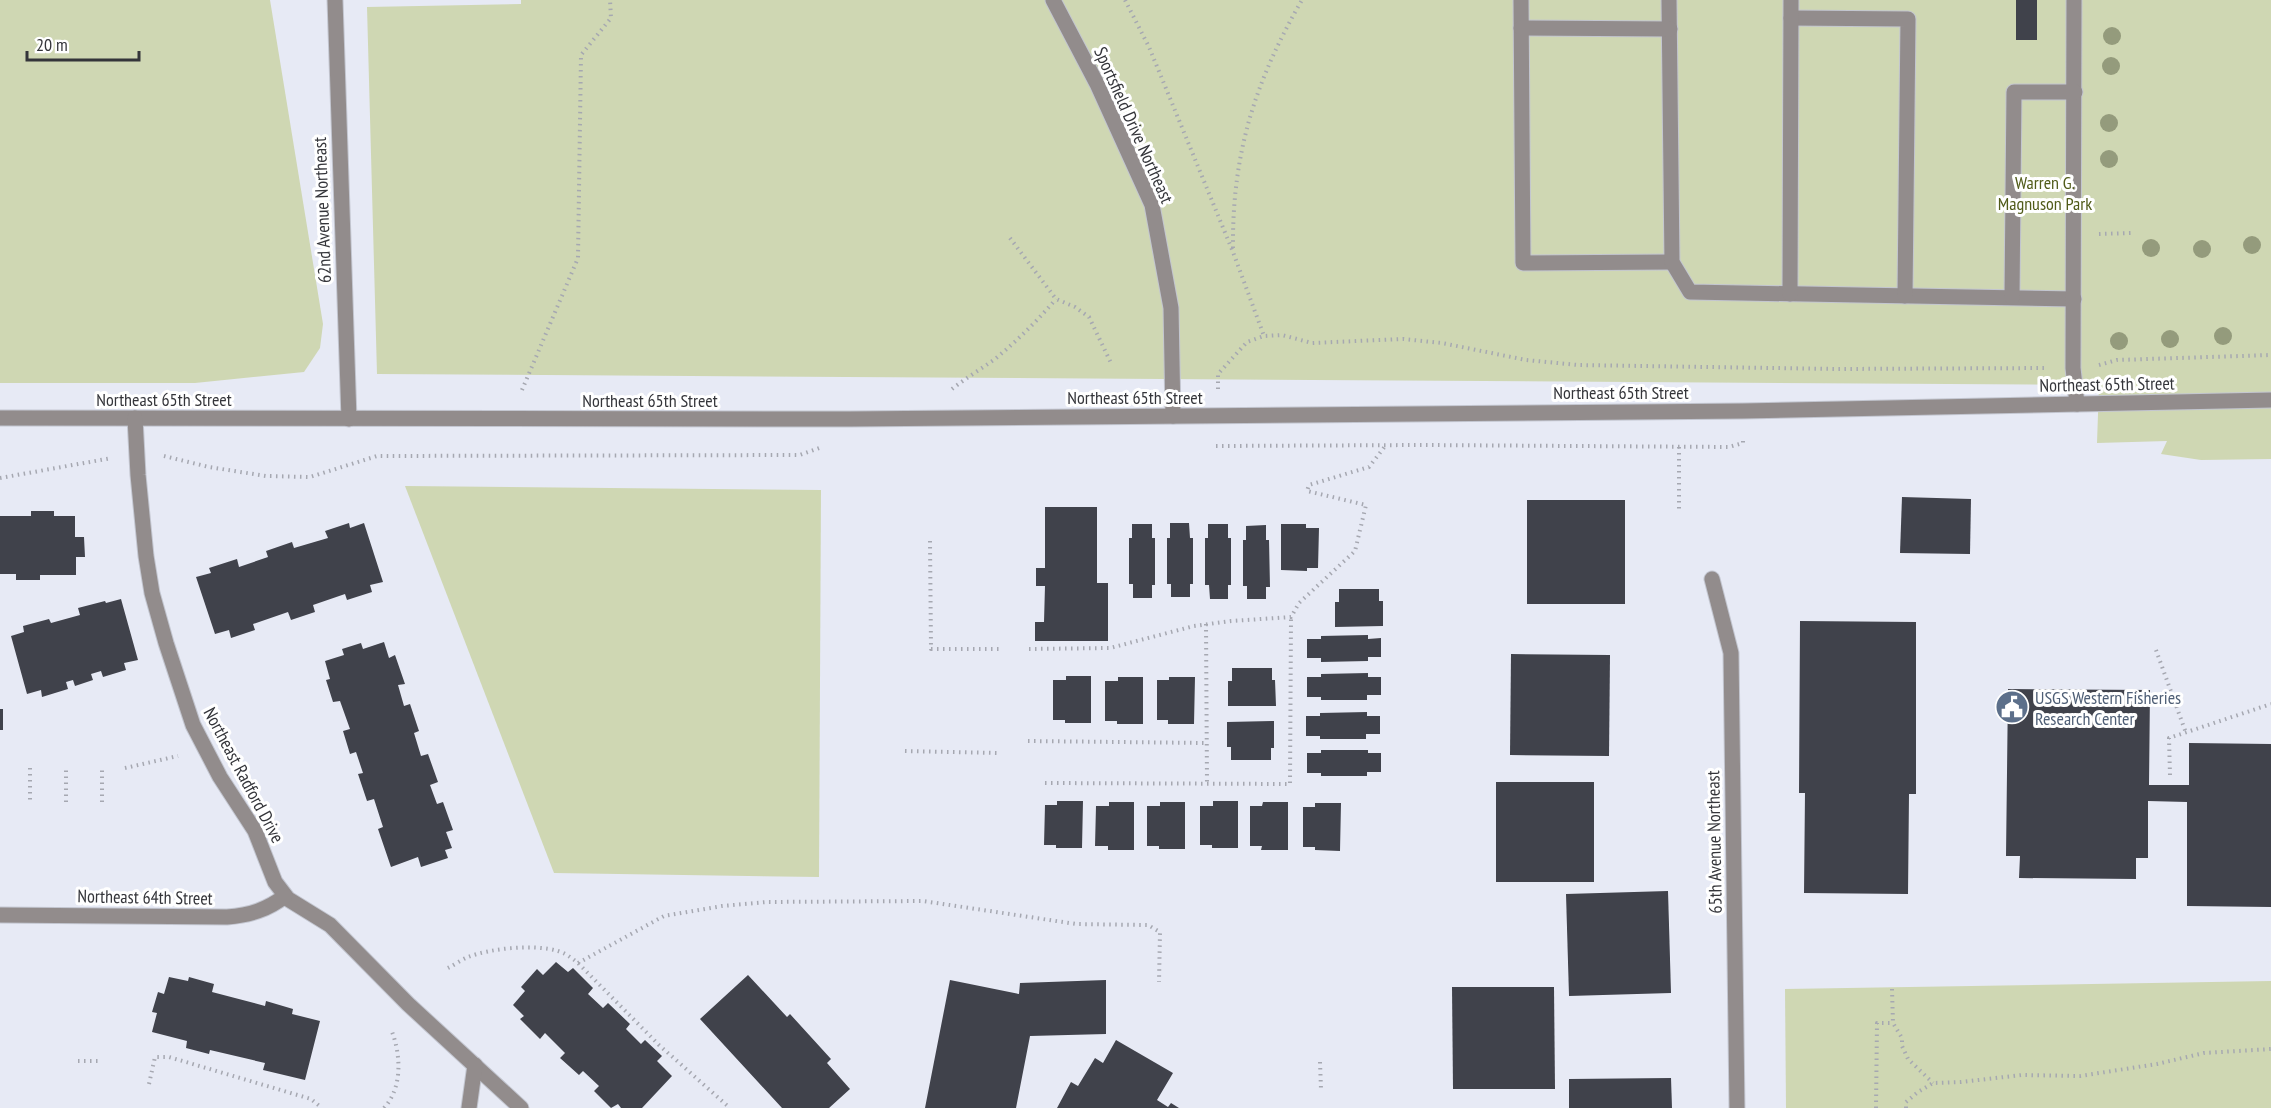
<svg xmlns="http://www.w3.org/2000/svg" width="2271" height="1108" viewBox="0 0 2271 1108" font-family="'PT Sans Narrow',sans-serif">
	<rect width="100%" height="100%" fill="#e7eaf5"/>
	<!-- green -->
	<g fill="#cfd7b3">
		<polygon points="0,0 270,0 323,324 320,348 304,372 195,383 0,383"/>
		<polygon points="521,0 2271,0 2271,459 2201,460 2161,454 2167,441 2097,443 2099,385 377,374 367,7 521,4"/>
		<polygon points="405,486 821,490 819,877 554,873"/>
		<polygon points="2271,981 2271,1108 1786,1108 1785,989"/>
	</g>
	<!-- building -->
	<g fill="#40424b">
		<rect x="2016" y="0" width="21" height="40"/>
		<polygon points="1902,497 1971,499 1970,554 1900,553"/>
		<rect x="1527" y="500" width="98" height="104"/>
		<polygon points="1045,507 1097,507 1097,583 1108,583 1108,641 1035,641 1035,622 1044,622 1045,586 1036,586 1036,568 1045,568"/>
		<polygon points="31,511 54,511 54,516 75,516 75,537 84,537 85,557 76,557 76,575 40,575 40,580 16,580 16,574 0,574 0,516 31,516"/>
		<polygon points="349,523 350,528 364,523 383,582 370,585 372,592 347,600 345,594 313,605 315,612 291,620 288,612 253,624 255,630 231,638 229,630 215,634 196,577 211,573 209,568 237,559 239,567 268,557 266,551 292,542 294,548 328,538 325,531"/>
		<polygon points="1170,523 1189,523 1190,538 1193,538 1193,584 1190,584 1190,597 1171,597 1171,584 1167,584 1167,538 1170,538"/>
		<polygon points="1132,524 1152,524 1152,538 1155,538 1155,585 1152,585 1152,598 1133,598 1133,584 1129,584 1129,538 1132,538"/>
		<polygon points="1208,524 1228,524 1228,538 1231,538 1231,585 1228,585 1228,599 1210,599 1209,585 1205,585 1205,538 1208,538"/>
		<polygon points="1281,524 1306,524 1306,528 1319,528 1318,568 1307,568 1307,571 1281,570"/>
		<polygon points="1266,525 1266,540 1269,540 1270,587 1266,587 1266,599 1247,599 1247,586 1243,586 1243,540 1246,540 1246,526"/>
		<polygon points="1339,589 1379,589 1379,601 1383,601 1383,626 1335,627 1335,602 1339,602"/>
		<polygon points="121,599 138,660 124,663 126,670 103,677 101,671 91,674 93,680 75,686 73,680 66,682 68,689 42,697 41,690 27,694 11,636 24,632 23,626 49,619 51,623 80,615 78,608 105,601 106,603"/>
		<polygon points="1800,621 1916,622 1916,794 1909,794 1908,894 1804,893 1805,793 1799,793"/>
		<polygon points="1368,635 1368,639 1381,638 1381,657 1368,657 1368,661 1321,662 1321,658 1307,658 1307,639 1321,639 1321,636"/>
		<polygon points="384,642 389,658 395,655 405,684 398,685 404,706 410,704 419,731 414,733 421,756 428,754 438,782 430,785 437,804 443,802 453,830 446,832 452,848 445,850 448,858 421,867 418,857 391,867 378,829 383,827 374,799 367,801 358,774 363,773 356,752 350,754 343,731 350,729 340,701 333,702 326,680 330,679 325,661 344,655 342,649 361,643 363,649"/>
		<polygon points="1511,654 1610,655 1609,756 1510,755"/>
		<polygon points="1232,668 1272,668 1272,680 1275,680 1276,706 1228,706 1228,681 1232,681"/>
		<polygon points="1368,673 1368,677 1381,677 1381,695 1367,695 1367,700 1321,700 1321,697 1307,697 1307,677 1321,677 1321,674"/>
		<polygon points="1066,676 1091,676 1091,723 1065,723 1065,720 1053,720 1053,680 1066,680"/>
		<polygon points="1118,677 1143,677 1143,724 1117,724 1117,721 1105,721 1105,681 1118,681"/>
		<polygon points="1169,677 1195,677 1194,724 1168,724 1168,720 1157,720 1157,680 1169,680"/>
		<polygon points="2008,689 2150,690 2149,785 2189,785 2189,743 2271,744 2271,907 2187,906 2187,802 2148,801 2148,858 2136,858 2136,879 2019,878 2020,856 2006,856"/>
		<rect x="0" y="709" width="3" height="21"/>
		<polygon points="1367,712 1367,716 1380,716 1380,734 1366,734 1366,739 1320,739 1320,736 1306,736 1306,716 1320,716 1320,713"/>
		<polygon points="1274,721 1274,748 1271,748 1271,760 1231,760 1231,747 1227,747 1227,722"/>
		<polygon points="1321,750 1368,750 1368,753 1381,753 1381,772 1367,772 1367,776 1321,776 1321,773 1307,773 1307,753 1321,753"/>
		<rect x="1496" y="782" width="98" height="100"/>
		<polygon points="1057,801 1083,801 1082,848 1056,848 1056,845 1044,845 1045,805 1057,805"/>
		<polygon points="1213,801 1238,801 1238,848 1212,848 1212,845 1200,845 1200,806 1213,806"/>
		<polygon points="1109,802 1134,802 1134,850 1108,850 1108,846 1095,846 1096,806 1109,806"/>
		<polygon points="1160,802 1185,802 1185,849 1159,849 1159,846 1147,846 1147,806 1160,806"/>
		<polygon points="1263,802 1288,802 1288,850 1261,850 1262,846 1250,846 1250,806 1262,806"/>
		<polygon points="1315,803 1341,803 1340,851 1315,850 1315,847 1303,847 1303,807 1315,807"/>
		<polygon points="1668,891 1671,993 1569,996 1566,894"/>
		<polygon points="556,962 568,972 573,968 593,988 588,994 603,1008 608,1003 630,1024 626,1029 641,1044 645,1040 662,1056 657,1061 672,1076 642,1108 621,1108 618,1104 611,1108 594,1091 599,1086 583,1071 579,1075 560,1058 565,1053 545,1033 540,1039 520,1019 524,1016 513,1005 525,991 521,987 537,969 543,975"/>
		<polygon points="748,975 787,1017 790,1014 831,1059 827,1063 850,1089 829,1108 782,1108 700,1019"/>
		<polygon points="169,977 188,981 189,977 214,984 212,992 265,1006 266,1001 293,1009 292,1014 320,1021 305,1080 263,1070 265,1063 210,1050 209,1054 186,1048 187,1041 152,1032 157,1013 152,1012 158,992 164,994"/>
		<polygon points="950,980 1019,994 1020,983 1106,980 1106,1034 1030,1036 1016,1108 925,1108"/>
		<polygon points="1452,987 1554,987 1555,1089 1453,1089"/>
		<polygon points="1116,1040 1173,1073 1157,1100 1168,1107 1171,1103 1179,1108 1057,1108 1071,1082 1078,1086 1095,1058 1103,1063"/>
		<polygon points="1671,1078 1672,1108 1569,1108 1569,1079"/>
	</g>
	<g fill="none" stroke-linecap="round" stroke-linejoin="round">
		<!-- minor casing -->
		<g stroke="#c3c6d0" stroke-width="17">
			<g id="minor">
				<polyline points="335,0 349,419"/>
				<polyline points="1053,0 1097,84 1152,205 1171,308 1173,416"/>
				<polyline points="1521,0 1523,263 1672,262"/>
				<polyline points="1669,0 1672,262 1690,292 2074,299"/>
				<polyline points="2074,0 2073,368 2077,404"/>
				<polyline points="1791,18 1908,19 1905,296"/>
				<polyline points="1521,28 1670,29"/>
				<polyline points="1790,294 1791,0"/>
				<polyline points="2012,297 2014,92 2075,92"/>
				<polyline points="0,418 850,419 1743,411 2271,400"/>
				<polyline points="135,418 138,475 146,556 152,593 166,643 193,725 220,777 255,831 275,882 288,899 330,925 408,1004 521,1108"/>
				<polyline points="1712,579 1731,653 1737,1108"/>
				<path d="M0 915 227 917C250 915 267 910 285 896"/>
				<polyline points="469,1108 475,1065"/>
			</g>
		</g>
		<!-- path -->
		<g stroke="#a6a8b1" stroke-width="4" stroke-dasharray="1.5 4.5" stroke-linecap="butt">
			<polyline points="1125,0 1149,47 1233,252 1264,336"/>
			<polyline points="2099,234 2131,233"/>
			<polyline points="1010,238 1056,299 1075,307 1089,317 1111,363"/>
			<path d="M1233 248C1232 154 1255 81 1302 0"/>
			<polyline points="2099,365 2117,360 2271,355"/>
			<path d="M952 389C966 378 981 369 995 359 1018 340 1037 321 1056 299"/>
			<polyline points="1218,389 1218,374 1247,342 1264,336 1282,335 1312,343 1403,339 1442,343 1526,360 1578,365 1837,369 2047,368"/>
			<polyline points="522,390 578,258 581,55 611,18 610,0"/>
			<polyline points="1216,446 1423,445 1729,447 1743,443 1743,438"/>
			<polyline points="1679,447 1679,511"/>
			<polyline points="164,456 209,467 266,476 310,477 377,456 800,455 819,448"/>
			<polyline points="0,478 112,458"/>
			<polyline points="930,541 931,649 1000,649"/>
			<polyline points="1206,624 1207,784"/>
			<polyline points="1029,649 1110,648 1194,626 1231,621 1291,617 1299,603 1355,551 1366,505 1307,491 1309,485 1369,467 1386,445"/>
			<polyline points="2156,650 2186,733"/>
			<polyline points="1028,741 1207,743"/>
			<polyline points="905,751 1000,753"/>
			<polyline points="30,768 30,801"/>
			<polyline points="125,768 178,756"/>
			<polyline points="2170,775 2169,738 2271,704"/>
			<polyline points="1045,783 1290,784 1291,617"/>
			<polyline points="66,802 66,768"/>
			<polyline points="102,802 102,768"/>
			<polyline points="578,963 664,916 722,906 767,902 923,901 1076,924 1148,925 1160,932 1159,982"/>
			<path d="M448 968C454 965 461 960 468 957 491 948 535 944 558 951 565 953 572 958 578 963L659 1045 730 1108"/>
			<polyline points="1892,989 1893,1023 1902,1038 1902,1046 1908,1059 1933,1083"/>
			<polyline points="78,1061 102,1061"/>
			<polyline points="1320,1062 1321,1089"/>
			<polyline points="149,1084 155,1057 169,1057 311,1099 322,1108"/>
			<path d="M384 1108C403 1087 401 1054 391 1029"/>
			<polyline points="1876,1108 1877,1023 1893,1023"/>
			<polyline points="1906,1108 1906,1102 1918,1092 1933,1083 1961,1082 2022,1075 2080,1076 2157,1064 2204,1053 2271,1049"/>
		</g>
		<!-- minor -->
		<use href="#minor" stroke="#928c8c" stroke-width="15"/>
	</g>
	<!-- trees -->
	<g fill="#949b7c">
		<circle cx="2112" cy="36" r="9"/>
		<circle cx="2111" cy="66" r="9"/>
		<circle cx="2109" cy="123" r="9"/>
		<circle cx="2109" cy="159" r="9"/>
		<circle cx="2252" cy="245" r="9"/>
		<circle cx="2151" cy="248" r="9"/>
		<circle cx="2202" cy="249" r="9"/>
		<circle cx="2223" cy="336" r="9"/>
		<circle cx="2170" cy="339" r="9"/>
		<circle cx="2119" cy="341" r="9"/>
	</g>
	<!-- icons -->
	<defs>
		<g id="civic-disc" transform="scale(1.725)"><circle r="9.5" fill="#5c6f8a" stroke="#fff"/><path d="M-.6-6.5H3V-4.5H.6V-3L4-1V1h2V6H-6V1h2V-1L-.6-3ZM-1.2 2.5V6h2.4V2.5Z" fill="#fff"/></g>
	</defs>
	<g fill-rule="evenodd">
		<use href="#civic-disc" x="2012" y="707"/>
	</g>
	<g text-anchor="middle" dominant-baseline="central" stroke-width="6" stroke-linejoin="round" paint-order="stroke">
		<!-- street labels -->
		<g font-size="18" fill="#34353a" stroke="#fff">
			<text transform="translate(1134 125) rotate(66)">Sportsfield Drive Northeast</text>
			<text transform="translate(322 210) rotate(-92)">62nd Avenue Northeast</text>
			<text transform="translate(2107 384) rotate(-1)">Northeast 65th Street</text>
			<text x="1621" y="392">Northeast 65th Street</text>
			<text x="1135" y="397">Northeast 65th Street</text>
			<text x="164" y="399">Northeast 65th Street</text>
			<text x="650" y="400">Northeast 65th Street</text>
			<text transform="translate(244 775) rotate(62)">Northeast Radford Drive</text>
			<text transform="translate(1714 842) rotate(-91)">65th Avenue Northeast</text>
			<text transform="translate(145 897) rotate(1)">Northeast 64th Street</text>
		</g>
		<!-- park labels -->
		<g font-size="18" fill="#505b19" stroke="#fff">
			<text x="2045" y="182">Warren G.<tspan x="2045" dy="21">Magnuson Park</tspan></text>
		</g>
		<!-- service labels -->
		<g font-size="18" fill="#4e5e75" stroke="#fff" text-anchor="start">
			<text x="2035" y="697">USGS Western Fisheries<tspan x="2035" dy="21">Research Center</tspan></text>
		</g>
	</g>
	<!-- scale -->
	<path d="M27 51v9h112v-9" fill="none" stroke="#34353a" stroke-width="3"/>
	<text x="36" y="51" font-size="18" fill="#34353a" stroke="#ffffff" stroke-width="4.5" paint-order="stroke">20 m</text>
</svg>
